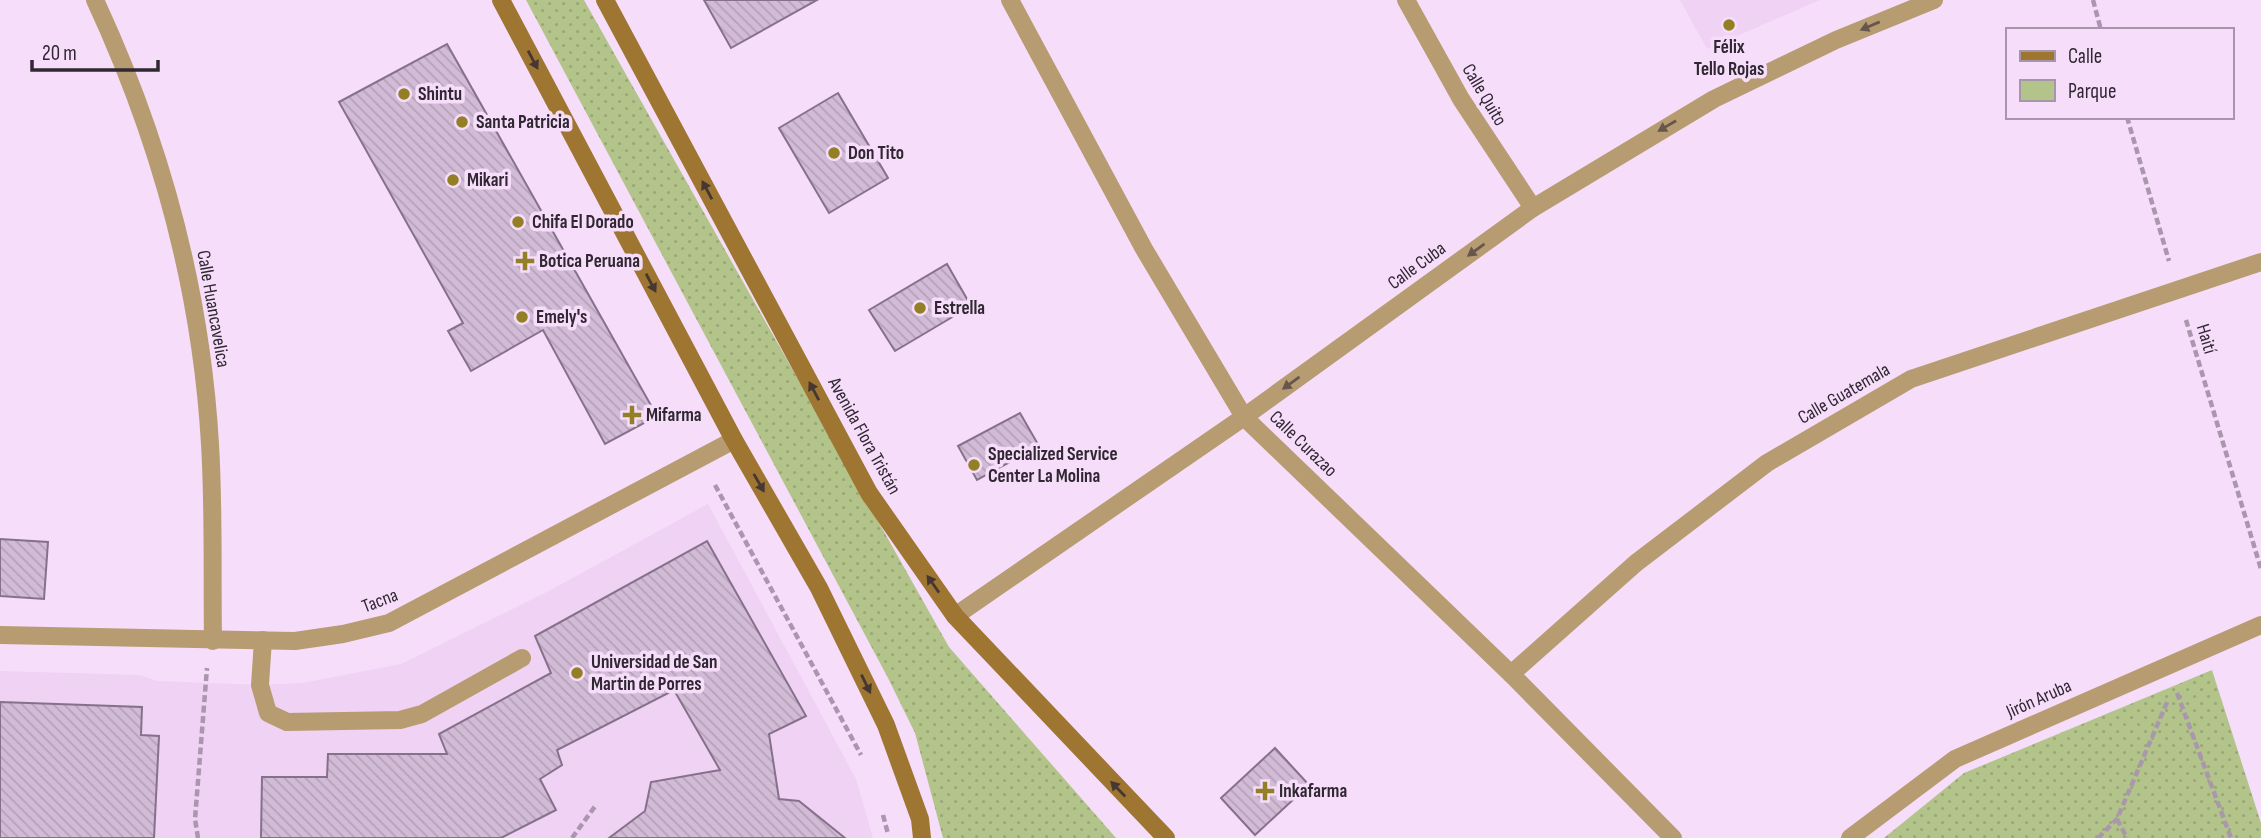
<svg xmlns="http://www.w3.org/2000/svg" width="2261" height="838" viewBox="0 0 2261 838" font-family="'Sofia Sans Condensed',sans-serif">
	<defs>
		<pattern id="green-dots" width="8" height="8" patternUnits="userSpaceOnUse" patternTransform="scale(1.75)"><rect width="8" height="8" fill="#b3c48b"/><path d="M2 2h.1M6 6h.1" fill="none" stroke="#9aa878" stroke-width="1.8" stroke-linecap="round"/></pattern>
		<pattern id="building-back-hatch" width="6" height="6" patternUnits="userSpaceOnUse" patternTransform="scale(1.75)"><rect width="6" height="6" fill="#d2bbd6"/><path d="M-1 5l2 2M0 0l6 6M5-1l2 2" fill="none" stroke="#b5a1b8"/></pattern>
	</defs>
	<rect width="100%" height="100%" fill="#f6defa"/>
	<!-- built -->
	<g fill="#efd2f4">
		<polygon points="1680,0 1820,0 1707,49"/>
		<polygon points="708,504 856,779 873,838 0,838 0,671 140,675 157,681 260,685 303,683 401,664 547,592"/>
	</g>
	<!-- green -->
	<g fill="url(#green-dots)">
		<polygon points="526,0 584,0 949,647 1116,838 943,838 915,733 888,678"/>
		<polygon points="2212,670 2261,823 2261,838 1884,838 1964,773"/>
	</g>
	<!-- building -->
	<g fill="url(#building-back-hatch)" stroke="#86718a" stroke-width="2">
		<polygon points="704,0 817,0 731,48"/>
		<polygon points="447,44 657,416 605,444 543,330 471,371 448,331 463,323 339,102"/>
		<polygon points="838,93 888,178 829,213 779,128"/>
		<polygon points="947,264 971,306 895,351 869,310"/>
		<polygon points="1020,413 1039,446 977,480 958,446"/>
		<polygon points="0,539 48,542 44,599 0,596"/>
		<polygon points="707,541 806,716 769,734 779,799 799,801 845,838 609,838 645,811 651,782 720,770 674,690 557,750 562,765 540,779 556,810 501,838 261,838 262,777 327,777 328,754 447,754 439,734 551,673 535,636"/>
		<polygon points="0,702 142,707 141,735 159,736 154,838 0,838"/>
		<polygon points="1275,748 1309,785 1255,835 1221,798"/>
	</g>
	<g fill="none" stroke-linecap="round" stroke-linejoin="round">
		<!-- path -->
		<g stroke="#aa97ad" stroke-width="4.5" stroke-dasharray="7 3.5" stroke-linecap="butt">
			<polyline points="2093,0 2101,30"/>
			<polyline points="2127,117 2169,261"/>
			<polyline points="2186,320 2261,569"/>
			<polyline points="715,485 861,755"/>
			<polyline points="2177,693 2231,838"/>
			<polyline points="883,815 888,834"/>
			<polyline points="2117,819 2127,838"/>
			<polyline points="198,838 195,819 207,668"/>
			<polyline points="572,838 596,805"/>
			<polyline points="2098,838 2117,819 2168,700"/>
		</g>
		<!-- service -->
		<polyline stroke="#b79c72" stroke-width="18" points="263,640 260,685 268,713 287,722 400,720 422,714 522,658"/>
		<!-- minor -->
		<g stroke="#b79c72" stroke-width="18">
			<path d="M95 0C160 140 201 290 210 444 214 510 212 575 213 641"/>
			<polyline points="1010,0 1144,249 1244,417 1511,674 1673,838"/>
			<polyline points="1406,0 1461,99 1533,208"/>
			<polyline points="955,616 1244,417 1533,208 1714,99 1836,40 1934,0"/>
			<polyline points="0,635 295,641 343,634 389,623 734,440"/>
			<polyline points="1511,674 1636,563 1767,463 1911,379 2261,262"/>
			<polyline points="1850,838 1955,759 2261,625"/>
		</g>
		<!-- secondary -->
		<g stroke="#9e7632" stroke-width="18">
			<polyline points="501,0 734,440 819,588 886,725 920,819 922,838"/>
			<polyline points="605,0 869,493 955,616 1166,838"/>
		</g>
	</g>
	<!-- one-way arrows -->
	<defs><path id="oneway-solid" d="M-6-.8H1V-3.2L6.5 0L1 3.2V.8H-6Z" transform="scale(1.75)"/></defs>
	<g fill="#66564c">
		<use href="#oneway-solid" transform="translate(1870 26) rotate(157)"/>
		<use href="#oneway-solid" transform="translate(1667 126) rotate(150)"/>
		<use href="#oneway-solid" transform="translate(1476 250) rotate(144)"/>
		<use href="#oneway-solid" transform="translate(1291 383) rotate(144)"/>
	</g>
	<g fill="#463732">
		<use href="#oneway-solid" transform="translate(533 60) rotate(62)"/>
		<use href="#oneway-solid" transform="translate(707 190) rotate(-118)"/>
		<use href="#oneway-solid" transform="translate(651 283) rotate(62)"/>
		<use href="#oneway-solid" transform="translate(814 391) rotate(-118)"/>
		<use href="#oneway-solid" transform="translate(759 483) rotate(60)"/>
		<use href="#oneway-solid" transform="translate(933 584) rotate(-125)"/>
		<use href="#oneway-solid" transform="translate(866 684) rotate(64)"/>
		<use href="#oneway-solid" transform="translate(1118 789) rotate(-134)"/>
	</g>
	<!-- markers -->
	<g fill="#927f26" stroke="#f6defa" stroke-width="2.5">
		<circle cx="1729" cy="25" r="7"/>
		<circle cx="404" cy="94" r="7"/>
		<circle cx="462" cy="122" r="7"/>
		<circle cx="834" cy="153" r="7"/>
		<circle cx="453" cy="180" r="7"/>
		<circle cx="518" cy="222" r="7"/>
		<path d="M521.5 250.5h7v7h7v7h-7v7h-7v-7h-7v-7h7z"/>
		<circle cx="920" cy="308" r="7"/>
		<circle cx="522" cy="317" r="7"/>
		<path d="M628.5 404.5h7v7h7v7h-7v7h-7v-7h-7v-7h7z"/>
		<circle cx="974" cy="465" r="7"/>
		<circle cx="577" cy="673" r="7"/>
		<path d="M1261.5 780.5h7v7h7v7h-7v7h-7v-7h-7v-7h7z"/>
	</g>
	<g text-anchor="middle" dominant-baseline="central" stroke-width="7" stroke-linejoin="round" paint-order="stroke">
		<!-- poi labels -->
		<g font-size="19" font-weight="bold" fill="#302732" stroke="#f6defa" text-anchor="start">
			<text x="1729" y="47" text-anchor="middle">Félix<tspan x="1729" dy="22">Tello Rojas</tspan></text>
			<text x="418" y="94">Shintu</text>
			<text x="476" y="122">Santa Patricia</text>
			<text x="848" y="153">Don Tito</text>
			<text x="467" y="180">Mikari</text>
			<text x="532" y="222">Chifa El Dorado</text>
			<text x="539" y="261">Botica Peruana</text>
			<text x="934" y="308">Estrella</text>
			<text x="536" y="317">Emely's</text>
			<text x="646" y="415">Mifarma</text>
			<text x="988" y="454">Specialized Service<tspan x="988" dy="22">Center La Molina</tspan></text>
			<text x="591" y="662">Universidad de San<tspan x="591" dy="22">Martin de Porres</tspan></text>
			<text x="1279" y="791">Inkafarma</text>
		</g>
		<!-- street labels -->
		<g font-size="19" fill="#302732" stroke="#f6defa">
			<text transform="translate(1484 95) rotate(59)">Calle Quito</text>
			<text transform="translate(1417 266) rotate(-36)">Calle Cuba</text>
			<text transform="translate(213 309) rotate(80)">Calle Huancavelica</text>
			<text transform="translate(2206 339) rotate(73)">Haití</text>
			<text transform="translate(1844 394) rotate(-30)">Calle Guatemala</text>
			<text transform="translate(864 436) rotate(61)">Avenida Flora Tristán</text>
			<text transform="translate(1303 444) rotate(44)">Calle Curazao</text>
			<text transform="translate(380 601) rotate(-21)">Tacna</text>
			<text transform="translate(2039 699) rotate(-24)">Jirón Aruba</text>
		</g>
	</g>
	<!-- legend -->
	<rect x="2006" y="28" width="228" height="91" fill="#f6defa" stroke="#a795aa" stroke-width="2"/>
	<rect x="2020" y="51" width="35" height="10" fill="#9e7632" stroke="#a795aa" stroke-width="2"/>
	<text x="2068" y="63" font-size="21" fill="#302732">Calle</text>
	<rect x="2020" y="80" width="35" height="21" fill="#b3c48b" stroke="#a795aa" stroke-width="2"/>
	<text x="2068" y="98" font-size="21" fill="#302732">Parque</text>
	<!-- scale -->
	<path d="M32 60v10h126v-10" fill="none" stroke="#302732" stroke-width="3.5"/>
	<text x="42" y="60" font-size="21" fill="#302732" stroke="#f6defa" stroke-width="5" paint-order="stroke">20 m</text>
</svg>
